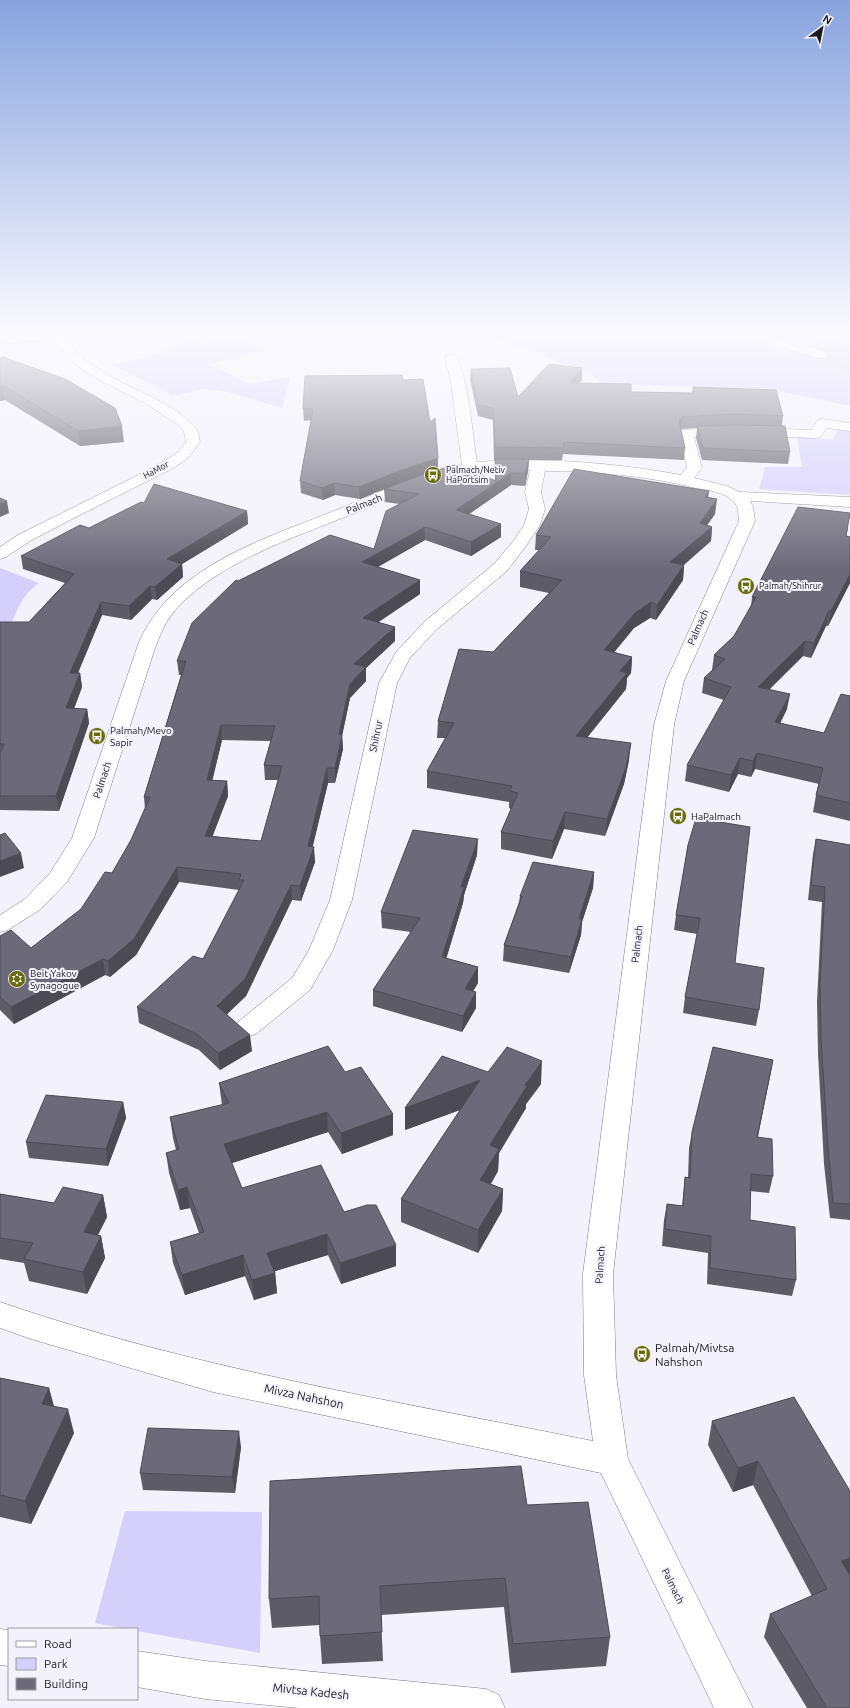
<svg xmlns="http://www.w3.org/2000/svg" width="850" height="1708" viewBox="0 0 850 1708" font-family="Ubuntu,sans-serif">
	<rect width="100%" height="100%" fill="#f3f2fc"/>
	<!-- green -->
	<g fill="#d5cffc">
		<polygon points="370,331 723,331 786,351 828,339 850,346 850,406 769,389 602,384 590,373 496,338"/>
		<polygon points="205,338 248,342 266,351 209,364 250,384 290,377 282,408 228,392 204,389 174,396 113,365 158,354 185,340"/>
		<polygon points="838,429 850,431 850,495 759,489 765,467 802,467 797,437 833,440"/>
		<path d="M0 568 39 583C21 595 17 611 8 631H0Z"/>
		<polygon points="125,1511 262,1512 260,1653 137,1631 137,1629 126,1629 95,1623"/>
	</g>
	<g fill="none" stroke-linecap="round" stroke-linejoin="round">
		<!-- highway-tunnel -->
		<polyline stroke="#d3d2db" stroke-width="14" stroke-dasharray="14 7" stroke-linecap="butt" points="822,355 850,364"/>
		<!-- minor casing -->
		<g stroke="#7e7c8c" stroke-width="1">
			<g id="minor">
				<path d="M57 331H110L108 334 104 335 66 338C89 376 147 389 182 415 187 420 194 424 197 430 199 434 199 438 200 442L188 458 170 470 76 517 30 541 6 557 0 559V547L18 535 160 464 178 452 186 442C185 438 185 433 183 430 179 425 171 420 166 417 130 389 78 381 54 339L0 344V336Z"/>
				<polygon points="165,331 209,331 222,333 224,336 222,339 218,340 171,335 167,334"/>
				<path d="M451 355 456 356C468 375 473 438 477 462 543 457 616 463 681 475L687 467 679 433 681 430 733 427 811 430 818 420 823 419 850 423V431L827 428 820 437 815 438 733 435 694 437 702 468 694 478 727 486 740 492 850 497V507L750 501 753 507 755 521 684 681 674 725 613 1274 616 1375 628 1459 753 1708H714L601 1473 213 1392 31 1339 0 1328V1302C191 1368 395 1401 593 1441L584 1375 583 1274 654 725 666 681 739 521C738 514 739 506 733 501 724 492 708 490 696 488 647 476 596 471 545 471L541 492 545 509 540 525 526 546 507 571 436 630 410 658 397 683 352 900 333 950 310 990 256 1034 247 1037 238 1034 234 1028 238 1022 292 978 309 950 330 900 379 683 396 652 424 622 495 563 514 540 524 525 529 509 525 492 530 470C509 470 487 469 466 473 427 481 391 498 355 513 296 537 208 565 169 618 163 627 159 638 155 648L94 838 67 882 41 909 8 930 0 932V915L25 899 50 873 72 838 139 642C173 565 267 538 339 509 379 492 419 474 462 465L450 376 445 359 446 356Z"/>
				<polygon points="0,1629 9,1630 9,1666 0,1665"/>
				<polygon points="137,1651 205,1661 486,1689 499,1695 505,1708 299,1708 205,1699 137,1687"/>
			</g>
		</g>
		<!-- highway casing -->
		<g stroke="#7e7c8c" stroke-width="1">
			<g id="highway">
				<polygon points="739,331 759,331 827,352 828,355 827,358 817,358 741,334"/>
				<polygon points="840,331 850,331 850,337 842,334"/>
			</g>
		</g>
		<!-- minor -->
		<use href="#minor" fill="#fff" fill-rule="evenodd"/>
		<!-- highway -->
		<use href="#highway" fill="#fff" fill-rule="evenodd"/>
	</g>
	<!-- wall -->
	<g fill="#5d5b68" fill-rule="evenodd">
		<polygon points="0,358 124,442 80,446 5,400 0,401"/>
		<path d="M582 368V380L579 383 631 392 692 393 693 387 783 416 782 426 790 452 788 464 702 460 696 438 697 428 681 429 685 448 684 460 563 454 562 460H529L528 471 525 486 511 485 469 514 501 524V537L471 556 425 540 378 567 420 594 378 622 395 641 366 668V681L350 698 342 735 343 749 335 783H328L313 846 315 862 301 901 292 900 246 996 227 1014 252 1051 220 1070 199 1050 139 1023 137 1007 203 959 239 890 179 882 136 955 110 977 105 975 14 1024 0 1010V936L31 948 81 909 112 873 131 840 145 809 144 797 181 675H179L177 661 238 581 374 549 400 504 385 502 384 489 420 475 399 483 360 499 335 495 323 500 301 493 300 481 311 420 304 421 303 409 403 380 438 470 495 480V460H494L493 420 478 416 470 380 471 369 518 397ZM222 740 271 741 264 765 265 780H278L261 841 212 836 228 796 227 781 212 780Z"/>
		<polygon points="708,498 715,514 707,525 712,527 711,541 684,565 683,580 656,620 650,618 634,628 614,652 632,657 631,673 627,678 626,689 587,737 629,760 624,784 605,836 564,829 552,859 501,849 501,832 511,809 509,808 509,802 427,788 427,771 445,738 437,738 438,721 493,652 549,593 520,587 520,571 539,550 535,550 536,535"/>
		<polygon points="144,503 247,511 248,524 182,564 183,577 157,600 152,599 131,620 102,615 78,673 80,673 82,687 74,709 87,709 89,723 59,811 0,810 0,622 29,622 65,583 23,569 21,556 89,528"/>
		<polygon points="848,528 846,536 850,537 850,583 828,626 826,626 811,658 803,656 769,689 787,709 780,723 824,733 850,695 850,821 813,812 816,795 819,784 755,769 751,777 738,774 729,792 685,781 687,765 724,700 702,693 704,678 712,670 714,655 734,636 751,607 752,597"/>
		<polygon points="816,839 850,845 850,1220 830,1218 824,1164 818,1054 817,1001 822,902 808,900 813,854"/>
		<polygon points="688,845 735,963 759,1010 756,1026 683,1013 685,997 697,934 674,930 676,915"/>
		<polygon points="477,855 464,895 463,903 446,958 478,967 478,983 473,991 476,1008 462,1032 373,1006 373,990 411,932 382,928 381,912"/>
		<polygon points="594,872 593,888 582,922 581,935 569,973 503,961 504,945 519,902 520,896"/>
		<polygon points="773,1060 758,1137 773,1176 769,1193 750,1191 750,1220 796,1280 792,1296 707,1284 708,1253 662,1246 664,1220 667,1204 682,1206 685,1177 688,1178 689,1148 692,1132"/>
		<polygon points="345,1072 393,1114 393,1135 342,1154 328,1132 232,1163 242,1188 344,1212 396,1245 396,1266 341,1284 328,1255 275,1271 277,1293 254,1300 245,1276 185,1295 173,1263 170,1242 199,1233 190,1208 180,1210 169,1173 166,1153 176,1150 173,1138 170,1117 222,1105 219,1083"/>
		<polygon points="488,1072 541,1084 526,1104 526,1108 499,1153 498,1171 491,1184 503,1189 502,1211 478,1253 401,1222 401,1199 460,1110 405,1130 405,1108"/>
		<polygon points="123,1102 126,1118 108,1166 29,1158 26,1142"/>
		<polygon points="0,1194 54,1203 103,1195 107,1217 98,1235 101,1236 105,1258 87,1294 29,1281 24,1263 0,1259"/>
		<polygon points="0,1378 49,1388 54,1406 74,1433 31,1524 0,1517"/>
		<polygon points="794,1397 850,1708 807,1708 764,1637 770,1614 812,1596 753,1485 733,1492 708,1445 712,1421"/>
		<polygon points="241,1447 235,1493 143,1490 140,1473"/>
		<polygon points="527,1505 610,1637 606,1666 511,1673 504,1607 381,1615 383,1661 322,1664 320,1636 320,1625 272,1628 269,1599"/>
	</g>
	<!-- shaded-wall -->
	<g fill="#4c4a55">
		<polygon points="582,368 582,380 569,394 570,383"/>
		<polygon points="2,385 5,400 0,401 0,386"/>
		<polygon points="682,417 681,428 678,433 679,421"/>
		<polygon points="122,426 124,442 80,446 78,431"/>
		<polygon points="438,458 438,470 399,483 360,499 359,487 399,471"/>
		<polygon points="529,459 528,471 525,486 525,473"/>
		<polygon points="511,473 511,485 456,523 456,510"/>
		<polygon points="334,483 335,495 323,500 322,488"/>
		<polygon points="709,491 707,506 705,497"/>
		<polygon points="717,499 715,514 698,538 700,523"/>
		<polygon points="7,501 9,513 0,517 0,504"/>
		<polygon points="247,511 248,524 182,564 183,577 157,600 155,587 167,559"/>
		<polygon points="501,524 501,537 471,556 471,542"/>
		<polygon points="425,527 425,540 363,575 362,562"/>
		<polygon points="712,527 711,541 669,577 670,562"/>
		<polygon points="684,565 683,580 656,620 657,605"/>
		<polygon points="850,574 850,583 828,626 831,611"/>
		<polygon points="420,580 420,594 364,632 363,618"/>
		<polygon points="150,586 152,599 131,620 129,606"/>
		<polygon points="101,602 102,615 72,687 70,673"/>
		<polygon points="651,602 650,618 634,628 603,666 604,650 635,613"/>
		<polygon points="829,611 826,626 811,658 814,643"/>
		<polygon points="395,627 395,641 366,668 366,681 350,698 340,746 342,735 343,749 335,783 335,768 339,734 354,664"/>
		<polygon points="805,641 803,656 756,703 758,687"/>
		<polygon points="632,657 631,673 627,678 626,689 575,753 576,736 620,671"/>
		<polygon points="80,673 82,687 69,722 66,708"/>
		<polygon points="790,694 787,709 773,738 775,722"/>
		<polygon points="87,709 89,723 59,811 56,796"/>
		<polygon points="221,725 222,740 209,795 207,780"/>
		<polygon points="631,743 629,760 624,784 605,836 607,819"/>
		<polygon points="757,753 755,769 751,777 753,761"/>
		<polygon points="740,758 738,774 729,792 731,775"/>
		<polygon points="327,768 328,783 309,860 314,847 315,862 301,901 300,886 308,846"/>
		<polygon points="227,781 228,796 207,851 205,836"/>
		<polygon points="565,812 564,829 552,859 553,841"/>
		<polygon points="478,839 477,855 464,895 463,903 442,973 442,957 461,887"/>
		<polygon points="21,853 24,868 0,877 0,861"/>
		<polygon points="177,867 179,882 136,955 110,977 108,961"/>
		<polygon points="594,872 593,888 582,922 581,935 569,973 571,957 579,919"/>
		<polygon points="291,885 292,900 246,996 219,1022 217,1006"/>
		<polygon points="103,959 105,975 14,1024 11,1007"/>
		<polygon points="478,967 478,983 465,1005 465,989"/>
		<polygon points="476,992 476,1008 462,1032 463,1016"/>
		<polygon points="250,1035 252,1051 220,1070 218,1053"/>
		<polygon points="773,1060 770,1077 754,1153 757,1137"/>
		<polygon points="542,1061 541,1084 526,1104 526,1108 499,1153 498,1171 479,1203 480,1180 490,1145 525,1085"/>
		<polygon points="480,1080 479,1103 405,1130 405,1108"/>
		<polygon points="123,1102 126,1118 108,1166 106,1149"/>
		<polygon points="327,1112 328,1132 226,1165 224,1144"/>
		<polygon points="393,1114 393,1135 342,1154 341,1133"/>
		<polygon points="187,1187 190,1208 180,1210 178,1190"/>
		<polygon points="503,1189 502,1211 478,1253 478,1230"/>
		<polygon points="103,1195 107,1217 88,1254 84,1232"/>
		<polygon points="327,1234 328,1255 269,1273 267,1253"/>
		<polygon points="101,1236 105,1258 87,1294 83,1272"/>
		<polygon points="396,1245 396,1266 341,1284 340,1263"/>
		<polygon points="243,1255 245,1276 185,1295 182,1275"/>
		<polygon points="275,1273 277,1293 254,1300 252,1280"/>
		<polygon points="49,1388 55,1412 42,1404"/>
		<polygon points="68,1409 74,1433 31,1524 25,1501"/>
		<polygon points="239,1431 241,1447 235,1493 232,1477"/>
		<polygon points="758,1461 753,1485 733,1492 738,1468"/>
		<polygon points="850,1558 850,1579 841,1561"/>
	</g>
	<!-- building -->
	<g fill="#6c6a79" stroke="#4c4a55" fill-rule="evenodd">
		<polygon points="3,357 65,379 115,408 122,426 78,431 2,385 0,386 0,358"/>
		<polygon points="549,364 582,368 570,383 631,384 631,392 694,393 693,387 776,390 783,416 734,414 682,417 679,421 685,448 564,442 563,448 495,447 493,408 478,405 471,369 510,368 518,397"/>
		<polygon points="402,375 403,380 423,379 430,422 435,418 438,458 399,471 359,487 334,483 322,488 300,481 313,409 303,409 305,376"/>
		<polygon points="734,425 785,426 790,452 703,448 697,426"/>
		<path d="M495 459H529L525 473H511L456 510 501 524 471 542 425 527 362 562 420 580 363 618 395 627 354 664 366 667 350 684 339 734 342 735 335 768H327L308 846 314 847 300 886 291 885 245 979 217 1006 250 1035 218 1053 197 1034 137 1007 193 956 203 959 244 880H239L241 874 177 867 134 939 108 961 103 959 11 1007 0 997V936L11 930 31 948 81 909 105 872 112 873 131 840 150 797H144L186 661H177L192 623 236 580 238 581 330 535 374 549 386 511 419 494 384 489 424 474 455 465 496 481ZM221 725 275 726 264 765 282 766 261 841 205 836 227 781 207 780Z"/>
		<polygon points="574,469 709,491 705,497 717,499 700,523 712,527 670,562 684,565 657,605 651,602 635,613 604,650 632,657 620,671 627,673 576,736 631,743 626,767 607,819 565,812 553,841 501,832 518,793 510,791 512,786 427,771 454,723 438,721 459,649 493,652 562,580 520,571 551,537 536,535"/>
		<polygon points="154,484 247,511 167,559 182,564 155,587 150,586 129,606 101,602 70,673 80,673 66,708 87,709 56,796 0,796 0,753 4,744 0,744 0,622 29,622 74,574 21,556 80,525 89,528 141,502 144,503"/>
		<polygon points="0,498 7,501 0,504"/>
		<polygon points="798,507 850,513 846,536 850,537 850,574 831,611 829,611 814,643 805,641 758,687 790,694 775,722 824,733 841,694 850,696 850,695 850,803 816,795 823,768 757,753 753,761 740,758 731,775 687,765 731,687 704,678 725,659 714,655 734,636 756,597 752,597"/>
		<polygon points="696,818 750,827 735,963 764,968 759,1010 685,997 700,918 676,915 688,845"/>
		<polygon points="413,830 478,839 461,887 464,887 442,957 478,967 465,989 476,992 463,1016 373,990 420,918 381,912"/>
		<polygon points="5,833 21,853 0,861 0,835"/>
		<polygon points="816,839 850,845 850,1204 833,1203 828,1148 821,1039 820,986 825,887 811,885"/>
		<polygon points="533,862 594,872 579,919 582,919 571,957 504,945 522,896 520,896"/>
		<polygon points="328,1046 345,1072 361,1067 393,1114 341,1133 327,1112 224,1144 242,1188 321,1165 344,1212 367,1205 376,1205 396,1245 340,1263 327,1234 267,1253 275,1273 252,1280 243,1255 182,1275 170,1242 204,1232 187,1187 178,1190 166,1153 179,1149 170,1117 229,1103 219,1083"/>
		<polygon points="507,1047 542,1061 525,1085 527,1086 490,1145 499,1149 480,1180 503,1189 478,1230 401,1199 480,1080 405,1108 442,1056 488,1072"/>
		<polygon points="713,1047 773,1060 757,1137 772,1139 773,1176 751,1174 750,1220 795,1227 796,1280 710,1268 711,1236 665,1229 667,1204 683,1206 685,1177 690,1178 692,1132"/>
		<polygon points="46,1095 123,1102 106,1149 26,1142"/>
		<polygon points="63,1187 103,1195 84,1232 101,1236 83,1272 24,1259 33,1243 0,1238 0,1194 54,1203"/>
		<polygon points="0,1378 49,1388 42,1404 68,1409 25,1501 0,1495"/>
		<polygon points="794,1397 850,1491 850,1558 841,1561 850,1575 850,1708 827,1708 770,1614 827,1589 758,1461 738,1468 712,1421"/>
		<polygon points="148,1428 239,1431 232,1477 140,1473"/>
		<polygon points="521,1466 527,1505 588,1502 610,1637 513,1644 505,1578 380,1586 382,1632 320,1636 319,1596 269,1599 270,1481"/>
	</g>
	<!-- sky -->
	<linearGradient id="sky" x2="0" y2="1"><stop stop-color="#87a3de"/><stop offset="0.58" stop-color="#faf9fe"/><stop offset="1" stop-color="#faf9fe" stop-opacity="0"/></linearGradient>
	<rect width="850" height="570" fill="url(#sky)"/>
	<!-- icons -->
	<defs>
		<g id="bus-disc" transform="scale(0.9)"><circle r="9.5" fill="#696c0e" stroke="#f3f2fc"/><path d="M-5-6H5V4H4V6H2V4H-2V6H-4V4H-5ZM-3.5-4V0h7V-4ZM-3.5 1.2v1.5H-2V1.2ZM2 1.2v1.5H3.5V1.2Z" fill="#fff"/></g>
		<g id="synagogue-disc" transform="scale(0.9)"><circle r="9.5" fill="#696c0e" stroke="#f3f2fc"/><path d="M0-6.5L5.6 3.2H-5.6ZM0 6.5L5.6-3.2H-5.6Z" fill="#fff"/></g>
	</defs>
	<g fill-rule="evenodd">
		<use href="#bus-disc" x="433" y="475"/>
		<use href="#bus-disc" x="746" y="586"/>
		<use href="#bus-disc" x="97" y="736"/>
		<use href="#bus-disc" x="678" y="816"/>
		<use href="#synagogue-disc" x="17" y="979"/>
		<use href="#bus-disc" x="642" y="1354"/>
	</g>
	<g text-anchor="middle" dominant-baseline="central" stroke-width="4" stroke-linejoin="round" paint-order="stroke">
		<!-- far-street labels -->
		<g font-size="9" fill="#1b1a20" stroke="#f3f2fc">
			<text transform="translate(156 470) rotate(-28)">HaMor</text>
		</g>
		<!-- far-poi labels -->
		<g font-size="9" fill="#1b1a20" stroke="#f3f2fc" text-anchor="start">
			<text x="446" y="470">Palmach/Netiv<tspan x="446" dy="10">HaPortsim</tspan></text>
			<text x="759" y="586">Palmah/Shihrur</text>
		</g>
		<!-- street labels -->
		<g font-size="10" fill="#1b1a20" stroke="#f3f2fc">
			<text transform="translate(364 504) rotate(-22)">Palmach</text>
			<text transform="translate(698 627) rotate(-66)">Palmach</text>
			<text transform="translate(376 736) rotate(-78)">Shihrur</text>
			<text transform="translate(102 780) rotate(-72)">Palmach</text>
			<text transform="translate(637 944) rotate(-83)">Palmach</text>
			<text transform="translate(600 1265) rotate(-86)">Palmach</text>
			<text transform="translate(673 1586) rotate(64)">Palmach</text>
		</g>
		<!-- poi labels -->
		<g font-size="10" fill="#1b1a20" stroke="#f3f2fc" text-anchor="start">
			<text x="110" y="730">Palmah/Mevo<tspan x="110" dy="12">Sapir</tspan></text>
			<text x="691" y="816">HaPalmach</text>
			<text x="30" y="973">Beit Yakov<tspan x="30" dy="12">Synagogue</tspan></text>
		</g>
		<!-- near-poi labels -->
		<g font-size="12" fill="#1b1a20" stroke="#f3f2fc" text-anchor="start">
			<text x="655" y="1347">Palmah/Mivtsa<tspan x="655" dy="14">Nahshon</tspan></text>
		</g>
		<!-- near-street labels -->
		<g font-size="12" fill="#1b1a20" stroke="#f3f2fc">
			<text transform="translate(304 1396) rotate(12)">Mivza Nahshon</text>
			<text transform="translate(311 1691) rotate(6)">Mivtsa Kadesh</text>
		</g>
	</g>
	<!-- legend -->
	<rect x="8" y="1628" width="130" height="72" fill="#f3f2fc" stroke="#9d9ca4"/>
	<rect x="16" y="1641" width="20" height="6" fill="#ffffff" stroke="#9d9ca4"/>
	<text x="44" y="1648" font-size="12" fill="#1b1a20">Road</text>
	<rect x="16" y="1658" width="20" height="12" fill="#d5cffc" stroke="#9d9ca4"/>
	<text x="44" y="1668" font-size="12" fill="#1b1a20">Park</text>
	<rect x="16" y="1678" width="20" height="12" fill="#6c6a79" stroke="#9d9ca4"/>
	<text x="44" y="1688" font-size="12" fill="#1b1a20">Building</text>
	<!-- north arrow -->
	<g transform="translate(822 28) rotate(32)" stroke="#f3f2fc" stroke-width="3" paint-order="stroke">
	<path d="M0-3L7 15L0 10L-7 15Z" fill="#1b1a20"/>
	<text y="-6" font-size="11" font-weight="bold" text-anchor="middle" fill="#1b1a20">N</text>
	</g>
</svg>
